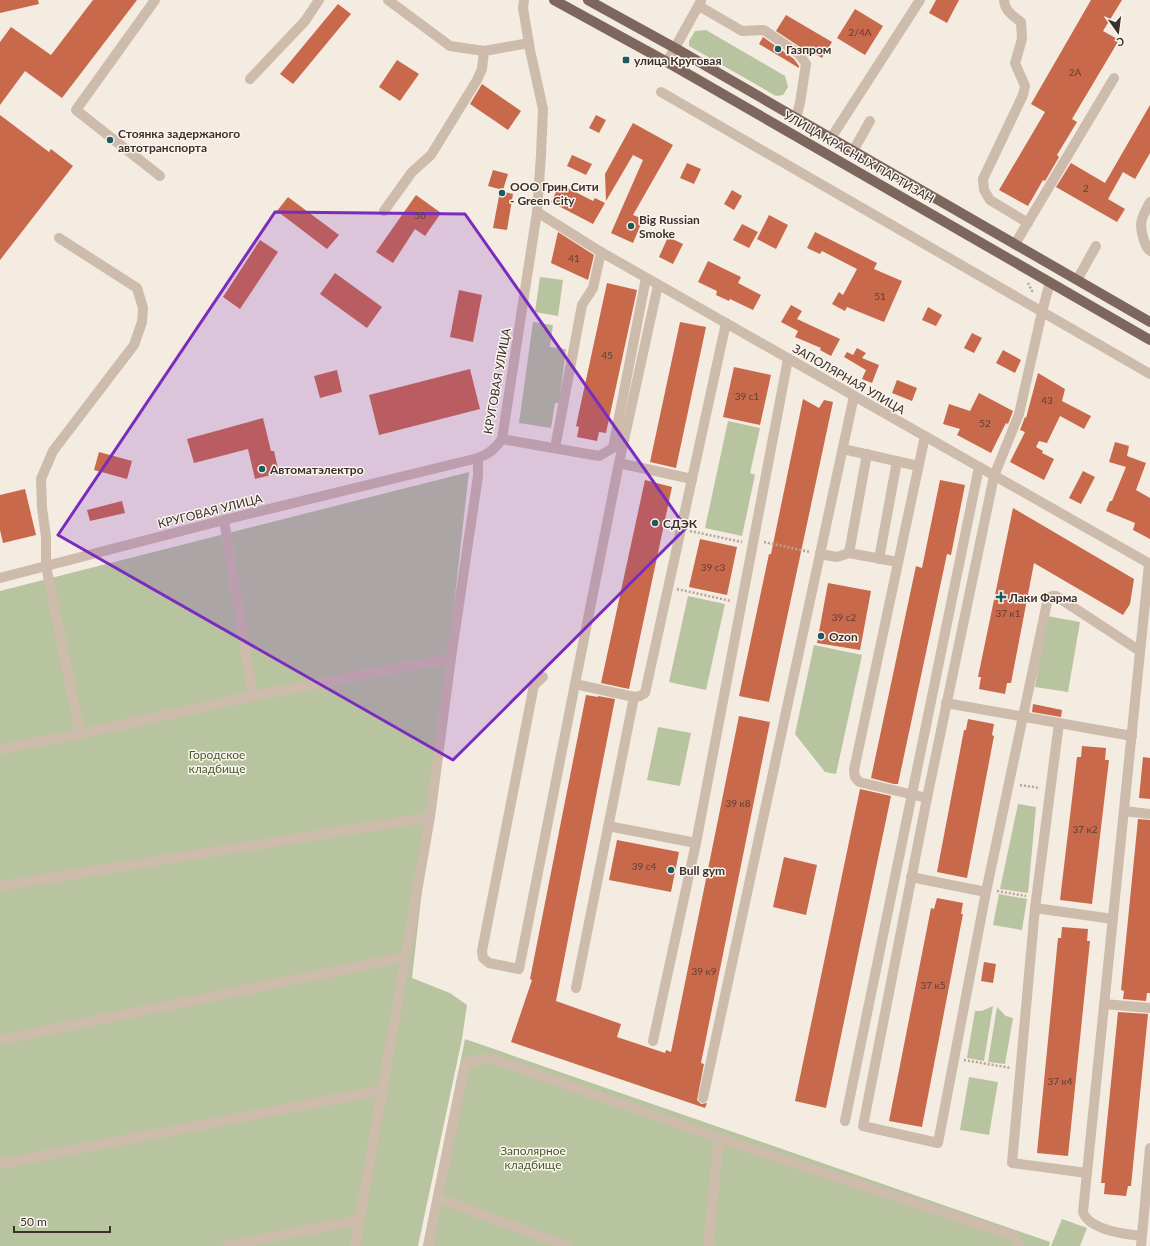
<svg xmlns="http://www.w3.org/2000/svg" width="1150" height="1246" viewBox="0 0 1150 1246" font-family="Lato,sans-serif">
	<rect width="100%" height="100%" fill="#f4ebe1"/>
	<!-- green -->
	<g fill="#b8c4a0">
		<polygon points="706,30 785,76 788,87 783,95 776,96 689,46 689,41 695,31"/>
		<polygon points="540,277 563,280 558,316 535,312"/>
		<polygon points="533,322 553,325 550,347 566,349 559,403 555,403 551,428 519,423"/>
		<polygon points="728,421 760,428 750,473 755,475 742,536 705,528"/>
		<polygon points="469,472 412,978 450,993 467,1005 462,1039 418,1246 0,1246 0,591"/>
		<polygon points="688,596 725,604 706,690 669,682"/>
		<polygon points="1047,616 1080,622 1068,692 1035,687"/>
		<polygon points="814,645 862,655 836,774 825,772 795,734"/>
		<polygon points="658,727 691,733 680,786 647,780"/>
		<polygon points="1018,804 1036,807 1028,893 1000,889"/>
		<polygon points="999,894 1027,899 1022,930 993,925"/>
		<polygon points="993,1006 984,1061 967,1058 975,1011 982,1011"/>
		<polygon points="997,1007 1006,1016 1013,1018 1005,1064 988,1062"/>
		<polygon points="465,1039 1050,1242 1049,1246 423,1246"/>
		<polygon points="969,1077 998,1082 989,1135 960,1130"/>
		<polygon points="1062,1219 1087,1228 1080,1246 1051,1246"/>
	</g>
	<!-- building -->
	<g fill="#c8694b">
		<polygon points="0,0 38,0 39,4 0,13"/>
		<polygon points="93,0 137,0 62,98 25,71 0,105 0,42 11,27 51,55"/>
		<polygon points="936,0 959,0 947,23 929,13"/>
		<polygon points="1091,0 1122,0 1103,31 1119,40 1072,119 1077,122 1057,155 1059,157 1045,181 1043,180 1028,206 999,190 1045,112 1031,104"/>
		<polygon points="338,4 351,14 293,84 280,74"/>
		<polygon points="855,9 883,26 865,55 837,38"/>
		<polygon points="786,15 832,42 822,58 812,52 809,57 803,49 776,31"/>
		<polygon points="763,37 794,59 799,66 799,68 759,44"/>
		<polygon points="397,60 419,74 400,101 379,87"/>
		<polygon points="482,84 521,111 508,130 470,104"/>
		<polygon points="1150,105 1150,153 1135,179 1123,172 1108,199 1125,209 1117,222 1056,187 1071,163 1105,183"/>
		<polygon points="0,115 49,152 51,149 73,166 0,260"/>
		<polygon points="596,115 606,120 599,133 589,128"/>
		<polygon points="633,123 673,145 633,215 643,219 633,243 611,233 643,160 633,155 606,201 605,174"/>
		<polygon points="572,155 592,164 586,175 567,166"/>
		<polygon points="687,163 701,169 694,184 680,178"/>
		<polygon points="493,170 508,174 503,190 488,186"/>
		<polygon points="560,184 593,201 595,198 605,203 593,224 551,202"/>
		<polygon points="732,190 742,196 734,210 724,204"/>
		<polygon points="500,191 513,194 507,230 493,228"/>
		<polygon points="416,195 441,213 425,236 415,229 393,263 376,252"/>
		<polygon points="288,197 339,235 327,249 277,211"/>
		<polygon points="769,215 788,225 776,249 757,239"/>
		<polygon points="742,224 758,232 749,248 733,240"/>
		<polygon points="558,232 594,255 588,280 551,263"/>
		<polygon points="815,232 877,263 874,269 902,281 884,322 847,307 845,311 832,304 839,292 843,295 857,269 822,251 820,254 807,248"/>
		<polygon points="668,237 683,244 673,264 659,257"/>
		<polygon points="260,240 278,252 240,309 223,297"/>
		<polygon points="708,261 741,277 738,283 761,295 753,310 730,299 729,301 716,295 717,291 698,282"/>
		<polygon points="335,273 382,307 367,328 320,294"/>
		<polygon points="607,283 637,290 606,433 599,432 597,441 577,437 579,427 576,426"/>
		<polygon points="459,290 482,295 473,342 450,337"/>
		<polygon points="791,305 802,311 797,319 840,339 831,356 820,350 821,348 795,337 798,331 781,322"/>
		<polygon points="928,307 942,315 936,326 922,320"/>
		<polygon points="680,322 706,327 676,468 650,462"/>
		<polygon points="972,333 982,338 974,353 964,348"/>
		<polygon points="857,348 866,353 862,358 879,365 872,383 862,379 866,370 844,357 847,352 853,355"/>
		<polygon points="1003,350 1021,360 1015,373 996,363"/>
		<polygon points="734,367 771,375 760,425 723,417"/>
		<polygon points="470,369 480,409 379,435 369,395"/>
		<polygon points="337,370 342,392 320,398 314,376"/>
		<polygon points="1038,373 1065,389 1062,401 1091,416 1084,429 1060,416 1047,443 1039,441 1036,447 1043,451 1042,453 1054,459 1044,480 1010,462 1025,432 1020,430 1025,417 1026,418"/>
		<polygon points="897,380 917,388 912,401 892,393"/>
		<polygon points="979,393 1013,411 1008,424 1006,423 991,453 957,435 960,429 943,424 949,404 970,411"/>
		<polygon points="803,399 819,408 824,400 833,402 769,702 739,696 769,554 771,554"/>
		<polygon points="263,418 271,451 274,451 279,473 255,479 248,449 194,463 187,439"/>
		<polygon points="1115,442 1129,446 1127,456 1146,463 1136,490 1150,498 1150,539 1133,530 1135,523 1106,511 1110,501 1112,501 1126,467 1109,462"/>
		<polygon points="99,452 132,461 127,479 94,470"/>
		<polygon points="1083,471 1095,477 1081,504 1069,498"/>
		<polygon points="645,480 672,487 629,689 601,683"/>
		<polygon points="940,480 965,485 951,555 947,554 898,784 894,784 871,778 916,566 922,568"/>
		<polygon points="25,489 36,535 3,543 0,530 0,495"/>
		<polygon points="122,501 125,513 90,521 87,510"/>
		<polygon points="1013,508 1134,579 1130,604 1123,615 1034,563 1011,683 1007,683 1005,694 979,689 981,677 978,677"/>
		<polygon points="700,539 737,547 727,595 689,587"/>
		<polygon points="828,583 871,591 860,650 817,643"/>
		<polygon points="586,695 598,697 598,696 615,699 556,1001 621,1024 617,1037 665,1053 666,1050 671,1052 739,716 770,722 701,1063 704,1064 697,1100 701,1104 707,1103 705,1108 511,1042 532,980 530,979"/>
		<polygon points="1033,704 1062,710 1061,717 1032,712"/>
		<polygon points="968,719 994,724 992,735 994,736 967,878 937,872 964,730 966,730"/>
		<polygon points="1082,746 1106,748 1105,760 1109,760 1092,904 1060,900 1077,757 1081,757"/>
		<polygon points="1143,757 1150,758 1150,799 1139,798"/>
		<polygon points="860,789 891,796 826,1108 795,1101"/>
		<polygon points="1138,819 1150,820 1150,993 1147,993 1146,1001 1123,999 1124,991 1121,990"/>
		<polygon points="617,840 679,852 671,892 609,880"/>
		<polygon points="784,857 817,865 806,915 773,907"/>
		<polygon points="937,898 963,903 961,914 963,914 922,1127 889,1121 931,908 934,909"/>
		<polygon points="1062,927 1088,929 1087,941 1090,941 1068,1156 1037,1153 1058,938 1061,938"/>
		<polygon points="984,962 996,964 993,983 981,981"/>
		<polygon points="1118,1012 1148,1014 1131,1186 1128,1186 1126,1196 1104,1194 1105,1183 1101,1183"/>
	</g>
	<g fill="none" stroke-linecap="round" stroke-linejoin="round">
		<!-- path -->
		<g stroke="#b9a596" stroke-width="2.5" stroke-dasharray="2 2" stroke-linecap="butt">
			<polyline points="1028,283 1032,291 1031,294"/>
			<polyline points="690,531 742,542"/>
			<polyline points="764,542 810,552"/>
			<polyline points="677,589 731,601"/>
			<polyline points="1020,785 1040,788"/>
			<polyline points="997,891 1026,896"/>
			<polyline points="964,1060 1011,1068"/>
		</g>
		<!-- minor -->
		<g stroke="#cdbbac" stroke-width="10">
			<polyline points="155,0 76,110 160,176"/>
			<polyline points="388,0 450,46 484,51 529,43"/>
			<path d="M1004 0C1004 10 1014 17 1021 22L1022 39 1015 63 1025 86 1023 95 983 179 984 190 990 200 1028 223"/>
			<polyline points="699,6 742,31 764,30 799,54 806,64 800,103 796,118"/>
			<polyline points="667,62 701,1"/>
			<polyline points="250,79 305,21 319,0"/>
			<polyline points="661,92 1150,374"/>
			<polyline points="831,138 920,0"/>
			<polyline points="853,151 870,121"/>
			<path d="M1150 202C1142 217 1138 223 1144 240 1145 244 1146 247 1150 251"/>
			<polyline points="384,211 412,172 431,155 477,80 482,69 484,51"/>
			<polyline points="537,212 601,252 1150,564"/>
			<polyline points="59,238 137,288 143,308 142,322 134,345 53,451 41,479 42,508 46,537 46,566 80,734"/>
			<polyline points="1015,244 1114,78"/>
			<polyline points="1077,280 1096,246"/>
			<polyline points="1050,282 1042,312 1019,414 994,476 927,798 863,1126 938,1143 986,892 1048,598 1052,596 1056,596 1140,651"/>
			<polyline points="658,285 619,463 692,479 726,323"/>
			<polyline points="854,396 820,554 837,557 849,553 898,562"/>
			<polyline points="925,436 854,770 855,777 859,782 927,798"/>
			<polyline points="502,439 599,456 613,448 646,278"/>
			<polyline points="555,448 582,305 593,288 601,252"/>
			<polyline points="843,449 918,466"/>
			<polyline points="619,463 575,684 634,697 640,696 645,693 692,479"/>
			<polyline points="224,520 253,696"/>
			<polyline points="849,553 867,454"/>
			<polyline points="879,559 897,461"/>
			<path d="M0 578 224 520 478 458C489 454 495 449 502 439L537 212 541 155 543 109 530 50 523 8 524 0"/>
			<polyline points="543,677 534,685 482,951 483,958 489,963 519,969 575,684"/>
			<polyline points="946,703 1132,736"/>
			<polyline points="1059,723 1035,908 1012,1163 1087,1173"/>
			<polyline points="0,749 80,734 253,696 451,658"/>
			<polyline points="1124,811 1150,814"/>
			<polyline points="608,826 696,843"/>
			<polyline points="911,877 986,892"/>
			<polyline points="0,886 430,817"/>
			<polyline points="1035,908 1113,919"/>
			<polyline points="576,988 634,697"/>
			<polyline points="1104,1004 1150,1008"/>
			<polyline points="0,1040 405,957"/>
			<polyline points="653,1041 696,843 788,359"/>
			<polyline points="703,1098 820,554"/>
			<polyline points="845,1121 979,467"/>
			<polyline points="0,1164 382,1090"/>
			<polyline points="438,1198 566,1246"/>
			<path d="M1141 1236C1125 1234 1089 1230 1083 1212L1149 564"/>
			<polyline points="227,1246 359,1220"/>
			<polyline points="355,1246 430,817 451,658 478,476 478,458"/>
			<polyline points="428,1246 463,1073 467,1062 477,1060 493,1059 719,1138"/>
			<polyline points="708,1246 719,1138 1014,1236 1019,1246"/>
			<polyline points="1141,1246 1150,1148"/>
		</g>
		<!-- major -->
		<g stroke="#7d675c" stroke-width="10">
			<polyline points="554,0 667,62 1150,340"/>
			<polyline points="588,0 675,48 1150,322"/>
		</g>
	</g>
	<!-- marked area -->
	<path fill="#7b2cbf" fill-opacity="0.2" stroke="#7b2cbf" stroke-width="3" stroke-linejoin="round" d="M275 212 465 214 686 528 453 760 58 535Z"/>
	<!-- markers -->
	<g fill="#1f5a5e" stroke="#fbf5ee" stroke-width="1.5">
		<circle cx="778" cy="49" r="4"/>
		<rect x="622" y="56" width="8" height="8" rx="2"/>
		<circle cx="110" cy="140" r="4"/>
		<circle cx="502" cy="193" r="4"/>
		<circle cx="631" cy="226" r="4"/>
		<circle cx="262" cy="469" r="4"/>
		<circle cx="655" cy="523" r="4"/>
		<path d="M999 591h4v4h4v4h-4v4h-4v-4h-4v-4h4z"/>
		<circle cx="821" cy="636" r="4"/>
		<circle cx="671" cy="870" r="4"/>
	</g>
	<g text-anchor="middle" dominant-baseline="central" stroke-width="3" stroke-linejoin="round" paint-order="stroke">
		<!-- number labels -->
		<g font-size="10" fill="#5e3e33">
			<text x="860" y="32">2/4А</text>
			<text x="1075" y="72">2А</text>
			<text x="1086" y="188">2</text>
			<text x="420" y="215">56</text>
			<text x="574" y="258">41</text>
			<text x="880" y="296">51</text>
			<text x="607" y="355">45</text>
			<text x="747" y="396">39 с1</text>
			<text x="1047" y="400">43</text>
			<text x="985" y="423">52</text>
			<text x="713" y="567">39 с3</text>
			<text x="1008" y="613">37 к1</text>
			<text x="844" y="617">39 с2</text>
			<text x="738" y="803">39 к8</text>
			<text x="1085" y="829">37 к2</text>
			<text x="644" y="866">39 с4</text>
			<text x="704" y="971">39 к9</text>
			<text x="933" y="985">37 к5</text>
			<text x="1060" y="1081">37 к4</text>
		</g>
		<!-- poi labels -->
		<g font-size="12" font-weight="bold" fill="#3b302b" stroke="#fbf5ee" text-anchor="start">
			<text x="786" y="49">Газпром</text>
			<text x="634" y="60">улица Круговая</text>
			<text x="118" y="133">Стоянка задержаного<tspan x="118" dy="14">автотранспорта</tspan></text>
			<text x="510" y="186">ООО Грин Сити<tspan x="510" dy="14">- Green City</tspan></text>
			<text x="639" y="219">Big Russian<tspan x="639" dy="14">Smoke</tspan></text>
			<text x="270" y="469">Автоматэлектро</text>
			<text x="663" y="523">СДЭК</text>
			<text x="1009" y="597">Лаки Фарма</text>
			<text x="829" y="636">Ozon</text>
			<text x="679" y="870">Bull gym</text>
		</g>
		<!-- street labels -->
		<g font-size="12" fill="#3b302b" stroke="#fbf5ee">
			<text transform="translate(859 157) rotate(30)">УЛИЦА КРАСНЫХ ПАРТИЗАН</text>
			<text transform="translate(849 379) rotate(30)">ЗАПОЛЯРНАЯ УЛИЦА</text>
			<text transform="translate(497 381) rotate(-80)">КРУГОВАЯ УЛИЦА</text>
			<text transform="translate(210 511) rotate(-14)">КРУГОВАЯ УЛИЦА</text>
		</g>
		<!-- park labels -->
		<g font-size="12" fill="#4a5a2e" stroke="#fbf5ee">
			<text x="217" y="754">Городское<tspan x="217" dy="14">кладбище</tspan></text>
			<text x="533" y="1150">Заполярное<tspan x="533" dy="14">кладбище</tspan></text>
		</g>
	</g>
	<!-- north arrow -->
	<g transform="translate(1118 32) rotate(166)" stroke="#fbf5ee" stroke-width="3" paint-order="stroke">
	<path d="M0-3L7 15L0 10L-7 15Z" fill="#3b302b"/>
	<text y="-6" font-size="11" font-weight="bold" text-anchor="middle" fill="#3b302b">С</text>
	</g>
	<!-- scale -->
	<path d="M14 1226v6h96v-6" fill="none" stroke="#3b302b" stroke-width="2"/>
	<text x="20" y="1226" font-size="12" fill="#3b302b" stroke="#fbf5ee" stroke-width="3" paint-order="stroke">50 m</text>
</svg>
